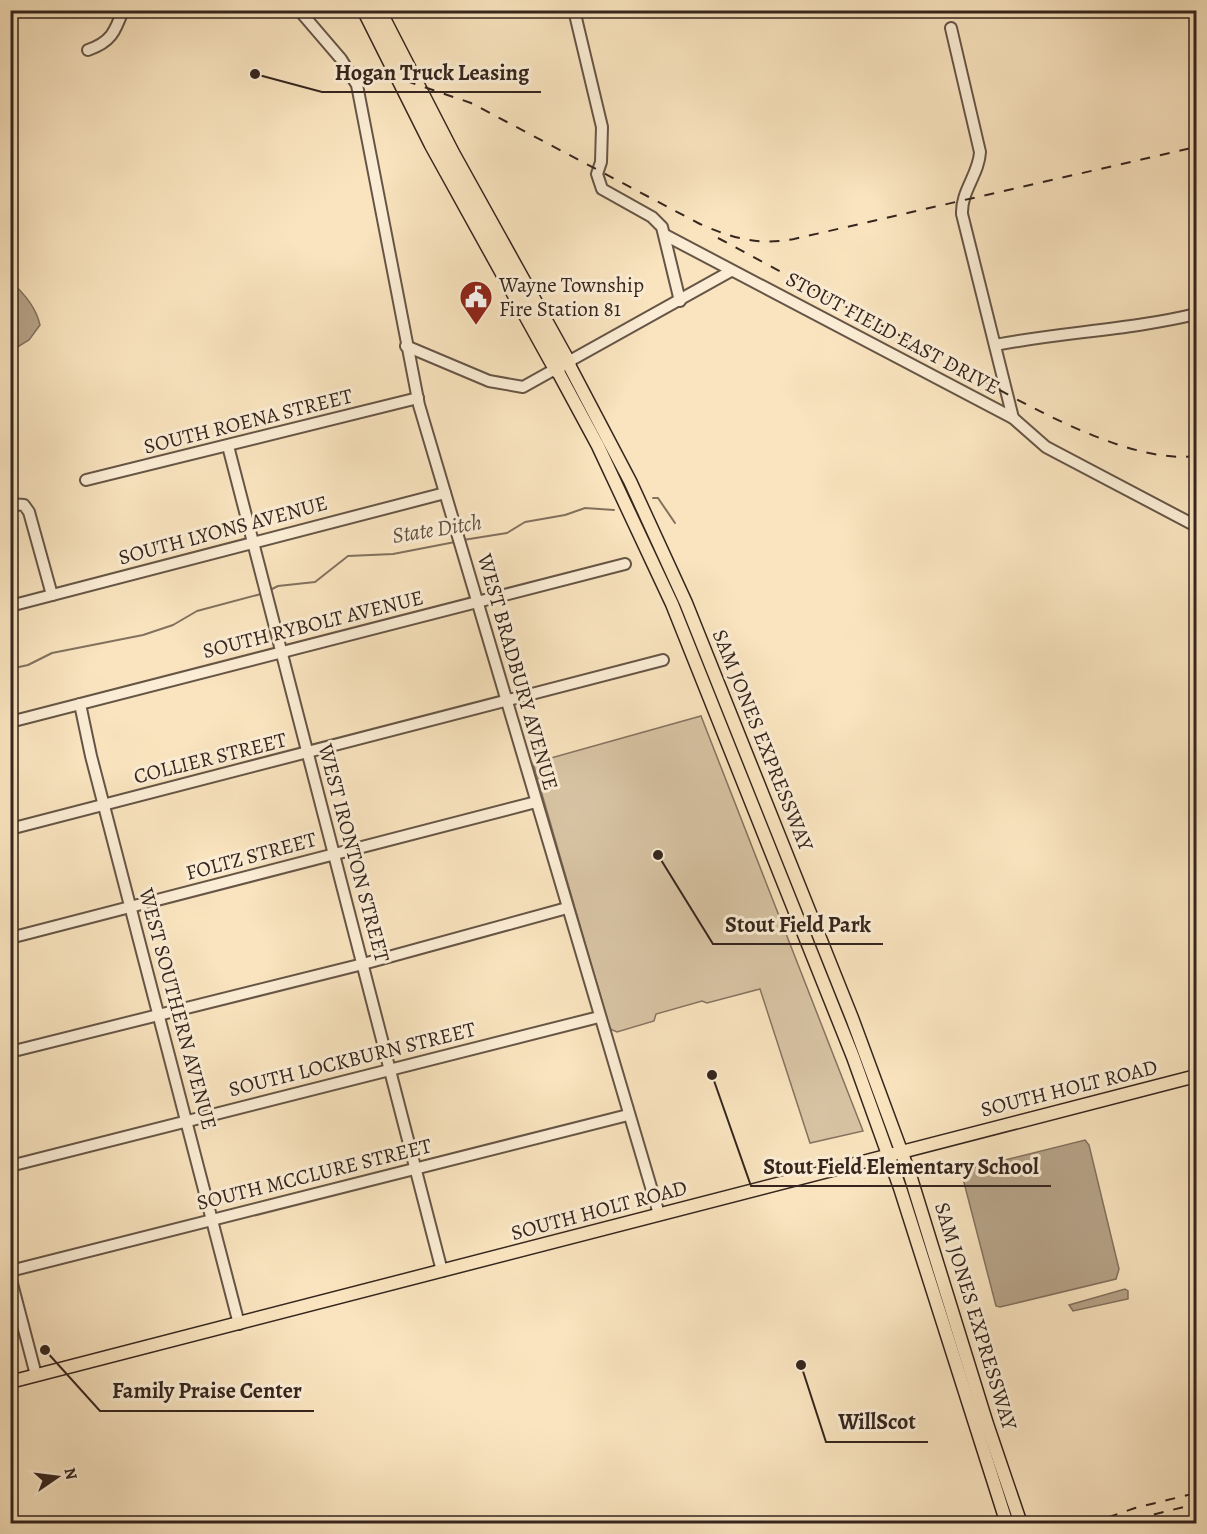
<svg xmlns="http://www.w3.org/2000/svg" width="1207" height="1534" viewBox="0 0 1207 1534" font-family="Alegreya,serif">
	<rect width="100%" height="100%" fill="#f9e4bf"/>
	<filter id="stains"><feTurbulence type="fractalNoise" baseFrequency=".00333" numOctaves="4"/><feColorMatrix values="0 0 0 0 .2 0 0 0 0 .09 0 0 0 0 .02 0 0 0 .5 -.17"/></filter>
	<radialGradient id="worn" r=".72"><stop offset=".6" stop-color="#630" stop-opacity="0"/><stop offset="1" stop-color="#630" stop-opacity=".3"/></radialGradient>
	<!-- green -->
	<polygon fill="#d8c4a4" stroke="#867461" stroke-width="1.5" points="701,716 863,1131 810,1143 760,989 707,1003 702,1001 656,1014 654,1021 617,1032 610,1029 533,763"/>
	<!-- water -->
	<g fill="#b6a388" stroke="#82715e" stroke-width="1.5">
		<path d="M10 281C24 293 36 307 40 325L29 340 11 351Z"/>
		<polygon points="1085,1140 1089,1145 1119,1269 1116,1279 1000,1307 996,1306 961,1171"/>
		<polygon points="1125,1289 1128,1291 1128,1299 1073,1311 1069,1305"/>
	</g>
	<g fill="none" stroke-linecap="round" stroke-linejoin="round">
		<!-- stream -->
		<g stroke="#82715e" stroke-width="2">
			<polyline points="653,498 658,498 675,523"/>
			<polyline points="463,540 507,533 525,522 565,515 585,508 614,510"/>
			<polyline points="270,590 278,586 315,582 348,556 393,554 455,542"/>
			<polyline points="10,669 28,665 52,653 143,635 173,625 197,611 261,594"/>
		</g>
		<!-- minor casing -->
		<g stroke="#665546" stroke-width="14">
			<g id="minor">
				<polyline points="299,10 341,59 357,85 419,405 659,1214"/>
				<polyline points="574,10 602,127 601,162 597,174 602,189 652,217 662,227 680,301"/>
				<path d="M951 28 980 152C979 174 961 191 962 214L1013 418"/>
				<path d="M88 50C111 42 115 32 123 10"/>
				<polyline points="665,235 1013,418 1046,447 1196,526"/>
				<path d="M995 345C1062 332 1130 330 1196 314"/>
				<polyline points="406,346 489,381 523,387 731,271"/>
				<polyline points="228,446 442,1271"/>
				<polyline points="86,480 418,398"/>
				<polyline points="10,504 24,505 29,512 52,595"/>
				<polyline points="10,606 445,493"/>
				<polyline points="80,704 91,756 239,1324"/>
				<polyline points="10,722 625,564"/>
				<polyline points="10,829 663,660"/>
				<polyline points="10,938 536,802"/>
				<polyline points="10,1052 363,964 567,908"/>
				<polyline points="10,1166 599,1017"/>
				<polyline points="10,1271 628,1115"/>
				<polyline points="10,1276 36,1375"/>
			</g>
		</g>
		<!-- major casing -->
		<g stroke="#35251e" stroke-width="15">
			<g id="major">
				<polyline points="568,363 630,481 686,603 852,1018 910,1175 987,1424 1021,1524"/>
				<polyline points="557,370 598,446 672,604 853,1057 900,1188 1007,1524"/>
				<polyline points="10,1382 1196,1076"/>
			</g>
		</g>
		<!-- highway casing -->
		<g stroke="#35251e" stroke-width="18">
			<g id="highway">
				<polyline points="365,10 432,144 557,370"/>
				<polyline points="378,10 452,154 568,363"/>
			</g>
		</g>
		<!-- minor -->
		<use href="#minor" stroke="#fbedd5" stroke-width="10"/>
		<!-- major -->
		<use href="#major" stroke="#f9e4bf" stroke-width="12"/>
		<!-- highway -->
		<use href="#highway" stroke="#f9e4bf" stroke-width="15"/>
		<!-- rail -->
		<g stroke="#35251e" stroke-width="2" stroke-dasharray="10 10" stroke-linecap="butt">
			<path d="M368 68 471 103 700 224C732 238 759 246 794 239L1196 147"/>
			<path d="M718 238C785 274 852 310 920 346 990 383 1118 466 1196 456"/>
			<polyline points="1089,1524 1135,1508 1196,1493"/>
			<polyline points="1115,1524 1196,1504"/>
		</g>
	</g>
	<!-- icons -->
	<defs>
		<g id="civic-pin" transform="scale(1.725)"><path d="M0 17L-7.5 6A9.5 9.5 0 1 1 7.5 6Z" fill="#8f2418" stroke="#fbedd5"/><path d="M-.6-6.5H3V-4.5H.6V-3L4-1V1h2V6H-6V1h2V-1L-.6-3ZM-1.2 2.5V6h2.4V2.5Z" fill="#fff"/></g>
	</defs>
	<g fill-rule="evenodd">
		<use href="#civic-pin" x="476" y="297"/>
	</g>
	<g text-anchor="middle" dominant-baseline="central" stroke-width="6" stroke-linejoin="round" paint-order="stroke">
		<!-- poi labels -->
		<g font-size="21" fill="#35251e" stroke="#fbedd5" text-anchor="start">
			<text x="499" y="285">Wayne Township<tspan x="499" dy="24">Fire Station 81</tspan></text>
		</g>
		<!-- street labels -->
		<g font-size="21" fill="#35251e" stroke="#fbedd5">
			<text transform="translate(893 333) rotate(28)">STOUT FIELD EAST DRIVE</text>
			<text transform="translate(248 421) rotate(-14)">SOUTH ROENA STREET</text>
			<text transform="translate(223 530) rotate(-15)">SOUTH LYONS AVENUE</text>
			<text transform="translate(313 624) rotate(-14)">SOUTH RYBOLT AVENUE</text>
			<text transform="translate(518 672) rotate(74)">WEST BRADBURY AVENUE</text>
			<text transform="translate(763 740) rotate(68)">SAM JONES EXPRESSWAY</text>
			<text transform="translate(210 758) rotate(-14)">COLLIER STREET</text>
			<text transform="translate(354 853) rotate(75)">WEST IRONTON STREET</text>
			<text transform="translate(251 856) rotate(-15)">FOLTZ STREET</text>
			<text transform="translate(178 1009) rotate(75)">WEST SOUTHERN AVENUE</text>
			<text transform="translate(352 1059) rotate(-14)">SOUTH LOCKBURN STREET</text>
			<text transform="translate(1069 1088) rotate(-14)">SOUTH HOLT ROAD</text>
			<text transform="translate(314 1174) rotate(-14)">SOUTH MCCLURE STREET</text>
			<text transform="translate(599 1210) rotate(-15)">SOUTH HOLT ROAD</text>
			<text transform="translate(976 1316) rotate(73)">SAM JONES EXPRESSWAY</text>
		</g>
		<!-- water labels -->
		<g font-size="22" font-style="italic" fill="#625143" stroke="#fbedd5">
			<text transform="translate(437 529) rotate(-9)">State Ditch</text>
		</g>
	</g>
	<!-- callouts -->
	<path fill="none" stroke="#35251e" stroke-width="2" d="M255 74L322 92H541M658 855L713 944H883M712 1075L751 1186H1051M45 1350L100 1411H314M801 1365L826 1442H928"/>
	<g fill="#35251e" stroke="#fbedd5" stroke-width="2">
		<circle cx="255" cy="74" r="6"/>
		<circle cx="658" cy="855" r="6"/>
		<circle cx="712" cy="1075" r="6"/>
		<circle cx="45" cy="1350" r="6"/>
		<circle cx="801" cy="1365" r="6"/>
	</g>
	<g font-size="22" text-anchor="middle" font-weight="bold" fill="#35251e" stroke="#fbedd5" stroke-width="6" stroke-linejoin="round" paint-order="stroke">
		<text x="432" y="80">Hogan Truck Leasing</text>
		<text x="798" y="932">Stout Field Park</text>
		<text x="901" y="1174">Stout Field Elementary School</text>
		<text x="207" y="1398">Family Praise Center</text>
		<text x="877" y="1429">WillScot</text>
	</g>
	<!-- margin -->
	<rect width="1207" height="1534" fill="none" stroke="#f9e4bf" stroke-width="36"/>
	<rect x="12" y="12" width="1183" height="1510" fill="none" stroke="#35251e" stroke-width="3"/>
	<rect x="18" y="18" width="1171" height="1498" fill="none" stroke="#35251e" stroke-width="1.5"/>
	<!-- north arrow -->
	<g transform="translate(57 1477) rotate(76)" stroke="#fbedd5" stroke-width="4.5" paint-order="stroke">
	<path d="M0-4.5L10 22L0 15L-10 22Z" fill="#35251e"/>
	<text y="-9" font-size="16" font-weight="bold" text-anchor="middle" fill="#35251e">N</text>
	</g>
	<rect width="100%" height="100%" filter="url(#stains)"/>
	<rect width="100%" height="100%" fill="url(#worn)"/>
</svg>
